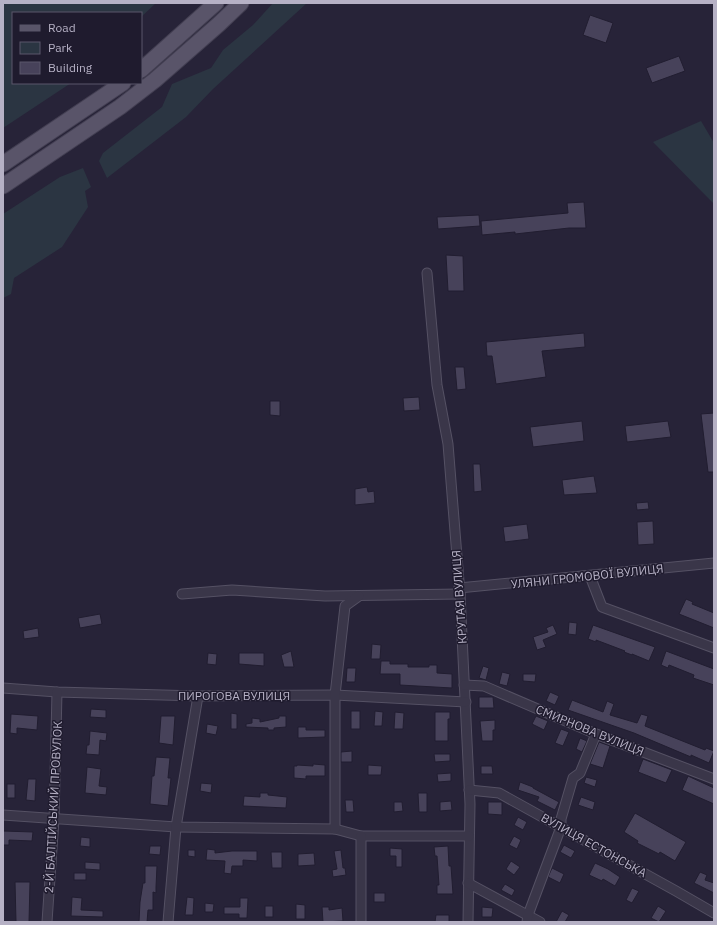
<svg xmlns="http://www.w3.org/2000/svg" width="717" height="925" viewBox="0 0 717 925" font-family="'IBM Plex Sans',sans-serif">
	<rect width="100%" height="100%" fill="#272338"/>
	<!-- green -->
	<g fill="#2b3542">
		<polygon points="3,3 156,3 141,17 141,13 13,13 13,83 71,83 3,128"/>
		<polygon points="273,3 307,3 213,89 186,117 107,178 99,161 103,153 162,107 172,84 211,68 223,50 253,25"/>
		<polygon points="701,121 714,143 714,204 653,142"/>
		<polygon points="83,168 91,187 85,191 88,207 62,247 14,278 11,294 3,298 3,214 60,177"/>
	</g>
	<!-- building -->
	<g fill="#47425a" stroke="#211d30">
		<polygon points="590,15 613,23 606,43 583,35"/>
		<polygon points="679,56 685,71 652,83 646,68"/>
		<polygon points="584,202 586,228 569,228 515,234 515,232 482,235 481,221 568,213 567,203"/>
		<polygon points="479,215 480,226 438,229 437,217"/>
		<polygon points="446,255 463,256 464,291 448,291"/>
		<polygon points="584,333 585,347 542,351 546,377 496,384 492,356 487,356 486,342"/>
		<polygon points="455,367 464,367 466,389 457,390"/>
		<polygon points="419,397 420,410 404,411 403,398"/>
		<polygon points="270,401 280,401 280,416 270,415"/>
		<polygon points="714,413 714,472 708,472 701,414"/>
		<polygon points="582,421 584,441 533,447 530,427"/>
		<polygon points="668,421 671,437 627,442 625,426"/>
		<polygon points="473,464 480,464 482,491 474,492"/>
		<polygon points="594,476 597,493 564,495 562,480"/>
		<polygon points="367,487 368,492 374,491 375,503 355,505 355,489"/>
		<polygon points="648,502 649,509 637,510 636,503"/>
		<polygon points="653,521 654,544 638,545 637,522"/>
		<polygon points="527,524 529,539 505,542 503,527"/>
		<polygon points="686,599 693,602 692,604 714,613 714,628 679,614"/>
		<polygon points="100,614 102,624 80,628 78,618"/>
		<polygon points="569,622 577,623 576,635 568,634"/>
		<polygon points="553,625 557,634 543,640 546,647 537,650 533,637 548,632 546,628"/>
		<polygon points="593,625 655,647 649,661 632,654 632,655 624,652 625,651 596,640 596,642 588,639"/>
		<polygon points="38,628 39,637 24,639 23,631"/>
		<polygon points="372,644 381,645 380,659 371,659"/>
		<polygon points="291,651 294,667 284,667 281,655"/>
		<polygon points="666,651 714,669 714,685 693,678 694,675 669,665 668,668 661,665"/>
		<polygon points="208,653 217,654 216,665 207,664"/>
		<polygon points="239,653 264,653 264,666 239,664"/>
		<polygon points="381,661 390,661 390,664 408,664 408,667 429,667 429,665 437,665 437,673 452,674 452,688 400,685 400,674 380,674"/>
		<polygon points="483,666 489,668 486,680 479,678"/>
		<polygon points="347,668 356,668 355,682 346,682"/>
		<polygon points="502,672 510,674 507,686 499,684"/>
		<polygon points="523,674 536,674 535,682 523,681"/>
		<polygon points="550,692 559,696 555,705 546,701"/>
		<polygon points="479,697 493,697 494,708 479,708"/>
		<polygon points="572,700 603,712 607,701 614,704 610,715 637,723 641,714 648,716 645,726 705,750 706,748 714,751 709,763 691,755 691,757 634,733 568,710"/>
		<polygon points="91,709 106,710 106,718 90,717"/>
		<rect x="351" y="711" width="9" height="18"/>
		<polygon points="375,711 383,712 382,726 374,726"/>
		<polygon points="395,712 404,713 403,729 394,729"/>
		<polygon points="435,712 450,712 450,719 448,719 448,741 435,741"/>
		<polygon points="231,713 237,714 237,729 231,729"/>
		<polygon points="11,714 38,716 37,730 17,728 17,734 10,733"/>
		<polygon points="161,716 175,716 173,745 159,743"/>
		<polygon points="279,716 286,716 286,727 274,728 274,730 268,730 268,728 246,727 246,724 252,723 252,718 260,719 260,722 279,718"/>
		<polygon points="536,716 548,721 544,730 532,724"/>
		<polygon points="495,720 495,730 493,730 493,741 482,741 480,721"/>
		<polygon points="207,724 218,726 216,735 206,733"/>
		<polygon points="298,727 306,727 306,730 325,730 325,737 298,738"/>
		<polygon points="561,729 569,732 563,746 555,743"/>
		<polygon points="90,731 107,733 106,741 100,740 99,755 86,754 87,745 89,745"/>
		<polygon points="580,738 587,741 582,752 576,749"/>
		<polygon points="599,742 610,746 603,768 590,764"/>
		<polygon points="352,751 352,762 341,762 341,752"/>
		<polygon points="434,754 450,754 450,761 435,762"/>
		<polygon points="156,757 170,758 168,778 171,778 168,806 150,804 152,776 154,776"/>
		<polygon points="643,759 672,770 666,783 638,772"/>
		<polygon points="313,764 325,765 325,776 306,776 306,779 294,778 294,766 297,766 297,765 313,766"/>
		<polygon points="368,765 382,766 381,775 368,775"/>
		<polygon points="481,766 492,766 493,774 481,774"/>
		<polygon points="87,767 101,769 99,786 107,787 106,795 85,793"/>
		<polygon points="451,773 451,781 438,782 437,774"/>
		<polygon points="688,776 714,788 714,804 682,790"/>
		<polygon points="586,777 597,780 595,787 584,783"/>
		<polygon points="28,779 36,779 35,801 26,800"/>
		<polygon points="520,782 533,787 533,788 559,802 555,810 537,801 539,797 518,790"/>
		<polygon points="201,783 212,784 211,793 200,791"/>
		<rect x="7" y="784" width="8" height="14"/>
		<polygon points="260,793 268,793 268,795 287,797 286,808 243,806 244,796 260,797"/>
		<polygon points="418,793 427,793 427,812 419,812"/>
		<polygon points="581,797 595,802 593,810 578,805"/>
		<polygon points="345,800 353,800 354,812 346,812"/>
		<polygon points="451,801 452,810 440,811 440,802"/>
		<polygon points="394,802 402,802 403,811 394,812"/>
		<polygon points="488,802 502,802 502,815 488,814"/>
		<polygon points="635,813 686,842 675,861 660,852 659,854 637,843 638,841 624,832"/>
		<polygon points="518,817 527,822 523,830 514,825"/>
		<polygon points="3,831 33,832 32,841 9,840 9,845 3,845"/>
		<polygon points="514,836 521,840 517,849 509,845"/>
		<polygon points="81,837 90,838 90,847 80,846"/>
		<polygon points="564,845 575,851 571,858 560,852"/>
		<polygon points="150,846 161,846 160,855 149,854"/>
		<polygon points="448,846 449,866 451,866 453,894 437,894 437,885 439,885 437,856 435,856 434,847"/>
		<polygon points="390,848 402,849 402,867 396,867 396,856 390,856"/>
		<polygon points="207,849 215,850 215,853 232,851 257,851 257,861 243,860 243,866 232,866 231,874 224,873 225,861 206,860"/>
		<polygon points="188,850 195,850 195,857 188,856"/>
		<polygon points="341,850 343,868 345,868 346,875 333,877 332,870 337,869 334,851"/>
		<polygon points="271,852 282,852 282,868 272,868"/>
		<polygon points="314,853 315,865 298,866 298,854"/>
		<polygon points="511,861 520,867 514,875 506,869"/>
		<polygon points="85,862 100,863 100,870 85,869"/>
		<polygon points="595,863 608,869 620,877 615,886 603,879 602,881 589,875"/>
		<polygon points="145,866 157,866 156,887 156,893 153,892 153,910 148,910 147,922 139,922 140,902 143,883 145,883"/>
		<polygon points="552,868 564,874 560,883 548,877"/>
		<polygon points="700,872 707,875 705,880 714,883 714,893 694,883"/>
		<rect x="74" y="873" width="12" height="7"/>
		<polygon points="15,882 30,882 29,922 16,922"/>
		<polygon points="505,884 515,890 512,896 501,890"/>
		<polygon points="632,888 639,891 632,903 626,900"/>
		<rect x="374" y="893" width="11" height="9"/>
		<polygon points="72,897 82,898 81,910 103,911 103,917 71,916"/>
		<polygon points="187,897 194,898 193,915 185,915"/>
		<polygon points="240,898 248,898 247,918 239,918 239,914 224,914 224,907 240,907"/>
		<polygon points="205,903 214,904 213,912 205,912"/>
		<polygon points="296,904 305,905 305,919 296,919"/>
		<rect x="265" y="906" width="8" height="11"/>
		<polygon points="658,906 666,911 659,922 651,918"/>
		<polygon points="322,907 329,907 329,910 342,908 343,921 323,922"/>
		<polygon points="482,907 493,908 492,917 482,917"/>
		<polygon points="562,911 569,915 565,922 556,922"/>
		<polygon points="436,915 449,915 449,922 435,922"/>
	</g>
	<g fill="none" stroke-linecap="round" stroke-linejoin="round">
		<!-- minor casing -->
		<g stroke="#555164" stroke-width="11">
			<g id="minor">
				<polyline points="427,273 437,385 448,444 460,594 470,804 468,922"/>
				<polyline points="590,576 602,607 714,648"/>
				<polyline points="459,588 714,563"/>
				<polyline points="182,594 232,590 325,596 460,594"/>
				<polyline points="464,685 484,686 596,734 714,779"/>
				<polyline points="3,688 57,692 198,696 335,695 466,702"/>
				<polyline points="469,790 499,793 676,891 714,913"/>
				<polyline points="3,815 176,827 335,829 361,836 469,836"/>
				<polyline points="335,829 335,695 345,606 359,596"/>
				<polyline points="361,836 361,922"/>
				<polyline points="468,883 540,922"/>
				<polyline points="47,922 54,819 57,692"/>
				<polyline points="168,922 176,827 198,696"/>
				<polyline points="527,922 528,915 561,827 561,819 573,778 580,773 596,734"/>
			</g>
		</g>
		<!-- primary casing -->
		<g stroke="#433f52" stroke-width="17">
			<g id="primary">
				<polyline points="141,70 216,3"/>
				<polyline points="3,164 123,83"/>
				<polyline points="3,186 120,107 155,80 219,24 241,3"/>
			</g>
		</g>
		<!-- minor -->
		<use href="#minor" stroke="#3a3649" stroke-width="9"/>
		<!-- primary -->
		<use href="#primary" stroke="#595469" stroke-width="15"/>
	</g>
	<g text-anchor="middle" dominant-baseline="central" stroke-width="3" stroke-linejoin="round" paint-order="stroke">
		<!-- street labels -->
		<g font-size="12" fill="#b6b1c5" stroke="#1f1b2e">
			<text transform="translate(587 576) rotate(-6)">УЛЯНИ ГРОМОВОЇ ВУЛИЦЯ</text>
			<text transform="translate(459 597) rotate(-94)">КРУТАЯ ВУЛИЦЯ</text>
			<text x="234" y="695">ПИРОГОВА ВУЛИЦЯ</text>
			<text transform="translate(590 730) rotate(22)">СМИРНОВА ВУЛИЦЯ</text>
			<text transform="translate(53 807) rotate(-87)">2-Й БАЛТІЙСЬКИЙ ПРОВУЛОК</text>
			<text transform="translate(594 845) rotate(29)">ВУЛИЦЯ ЕСТОНСЬКА</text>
		</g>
	</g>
	<!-- border -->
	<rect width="717" height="925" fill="none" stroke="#b6b1c5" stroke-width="8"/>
	<!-- legend -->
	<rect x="12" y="12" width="130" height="72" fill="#1f1b2e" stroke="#5b576a"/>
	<rect x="20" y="25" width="20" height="6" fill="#595469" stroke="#5b576a"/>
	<text x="48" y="32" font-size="12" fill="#b6b1c5">Road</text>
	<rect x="20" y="42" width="20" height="12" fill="#2b3542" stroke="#5b576a"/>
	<text x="48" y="52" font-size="12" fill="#b6b1c5">Park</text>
	<rect x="20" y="62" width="20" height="12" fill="#47425a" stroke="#5b576a"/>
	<text x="48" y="72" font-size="12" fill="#b6b1c5">Building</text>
</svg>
